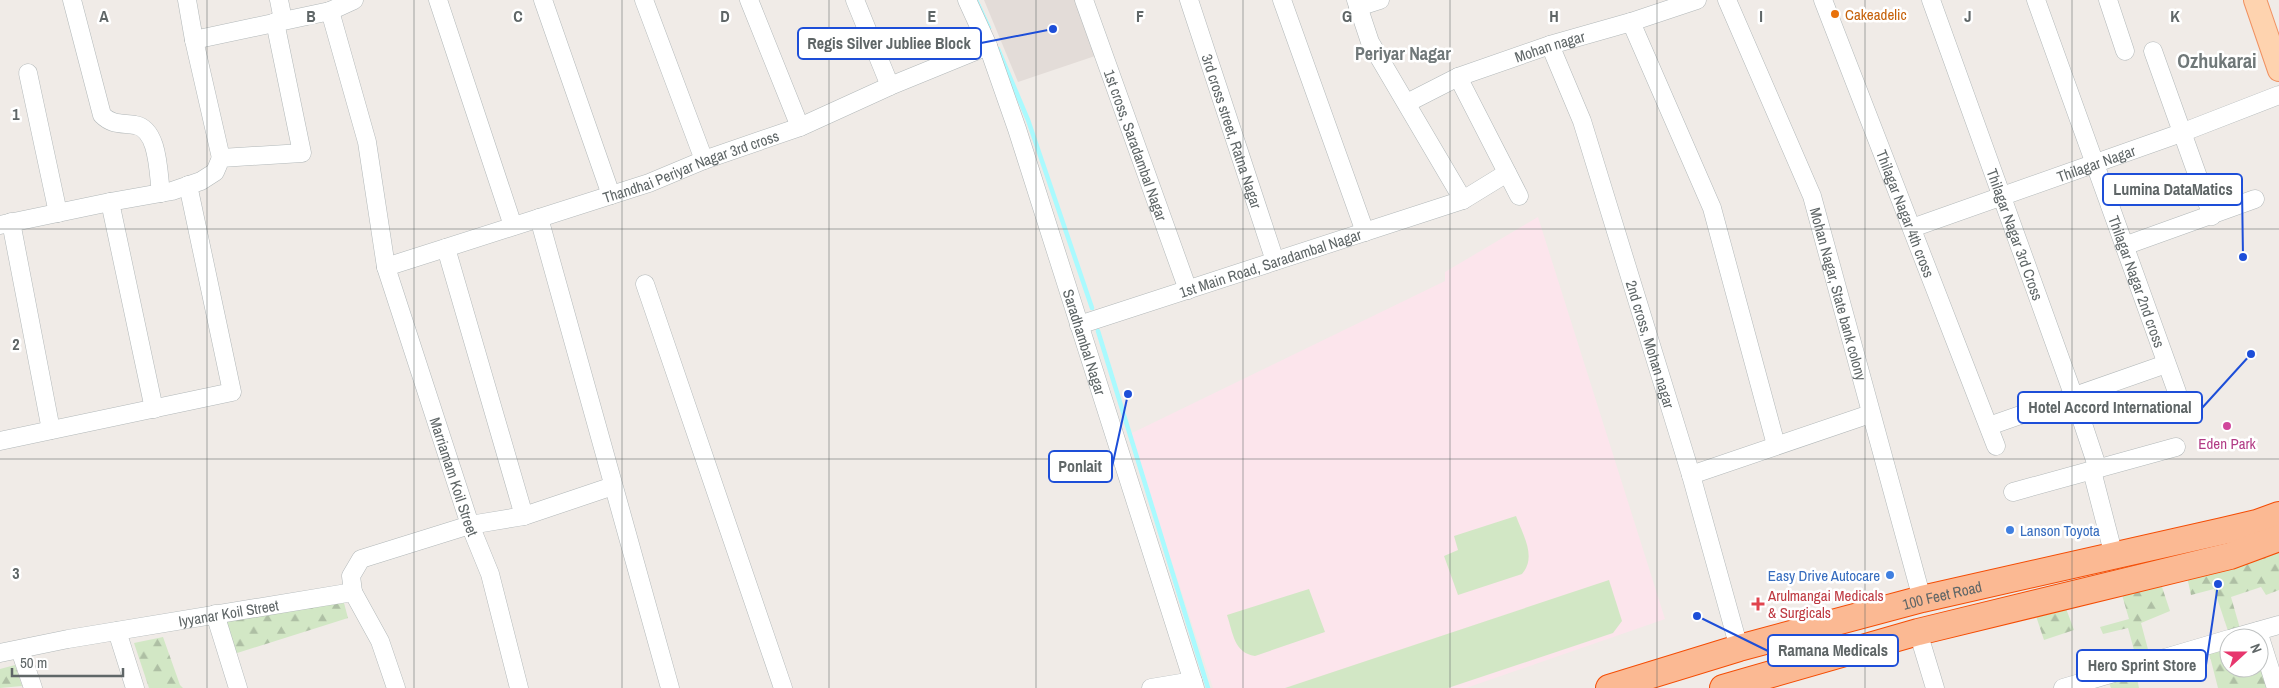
<svg xmlns="http://www.w3.org/2000/svg" width="2279" height="688" viewBox="0 0 2279 688" font-family="'Archivo Narrow',sans-serif">
	<defs>
		<pattern id="forest-firs" width="22" height="20" patternUnits="userSpaceOnUse" patternTransform="scale(1.25)"><rect width="22" height="20" fill="#d2e7c5"/><path d="M5 1l3.5 6h-7zM16 11l3.5 6h-7z" fill="#aebfa4"/></pattern>
	</defs>
	<rect width="100%" height="100%" fill="#f0ebe7"/>
	<!-- education -->
	<polygon fill="#e3dcd8" points="984,0 1078,0 1098,55 1018,82"/>
	<!-- medical -->
	<polygon fill="#fce5ec" points="1538,217 1665,619 1466,688 1213,688 1130,434 1445,281 1445,272"/>
	<!-- grass -->
	<g fill="#d2e7c5">
		<path d="M1516 516C1523 535 1537 557 1522 574L1458 595 1444 556 1458 550 1454 536Z"/>
		<polygon points="1609,580 1622,621 1613,633 1448,688 1285,688"/>
		<path d="M1309 589 1325 632 1255 656C1234 653 1233 633 1227 615Z"/>
	</g>
	<!-- forest -->
	<g fill="url(#forest-firs)">
		<polygon points="2279,543 2279,590 2266,595 2261,587 2231,597 2241,632 2229,634 2214,589 2191,595 2186,572"/>
		<polygon points="2159,578 2170,611 2141,623 2150,657 2137,661 2128,628 2103,634 2100,627 2129,619 2120,588"/>
		<polygon points="344,603 348,618 234,654 223,619"/>
		<polygon points="2064,603 2074,630 2044,640 2034,610"/>
		<polygon points="163,637 180,685 183,688 149,688 134,643"/>
		<polygon points="2229,643 2229,668 2259,668 2259,653 2270,688 2218,688 2208,649"/>
		<polygon points="15,665 22,686 0,688 0,669"/>
		<polygon points="2136,673 2139,688 2111,688 2108,681"/>
	</g>
	<g fill="none" stroke-linecap="round" stroke-linejoin="round">
		<!-- stream -->
		<g stroke="#aafafe" stroke-width="4.5">
			<polyline points="976,0 989,28"/>
			<polyline points="998,49 1028,120 1092,308"/>
			<polyline points="1098,331 1208,688"/>
		</g>
		<!-- minor casing -->
		<g stroke="#b2b8b9" stroke-width="19">
			<g id="minor">
				<path d="M72 0 102 115C112 125 121 123 135 125 159 129 158 173 161 193"/>
				<polyline points="187,0 194,40 221,158"/>
				<polyline points="279,0 283,20"/>
				<polyline points="438,0 513,226"/>
				<polyline points="543,0 611,195"/>
				<polyline points="644,0 704,160"/>
				<polyline points="749,0 800,127"/>
				<polyline points="855,0 890,86"/>
				<path id="s1" d="M967 0 988 46 1017 129 1195 688"/>
				<path id="s2" d="M1084 0 1188 290"/>
				<path id="s3" d="M1189 0 1275 261"/>
				<polyline points="1282,0 1365,232"/>
				<polyline points="1356,0 1370,42 1463,200"/>
				<path id="s4" d="M1727 0 1812 196 1922 599"/>
				<path id="s5" d="M1823 0 1996 446"/>
				<path id="s6" d="M1931 0 2074 397 2098 469"/>
				<path id="s7" d="M2036 0 2177 392"/>
				<polyline points="2108,0 2125,51"/>
				<polyline points="1358,7 1380,0"/>
				<polyline points="330,11 354,0"/>
				<polyline points="1631,22 1712,208 1776,445"/>
				<path id="s8" d="M194 40 330 11 367 142 386 267 470 525 490 574 519 688"/>
				<path id="s9" d="M1550 45 1582 121 1691 475 1739 648"/>
				<polyline points="2153,51 2212,216"/>
				<polyline points="28,73 58,213"/>
				<polyline points="1458,77 1519,196"/>
				<path id="s10" d="M1407 103 1458 77 1550 45 1631 22 1697 0"/>
				<polyline points="110,202 154,409"/>
				<polyline points="539,218 670,688"/>
				<polyline points="11,222 51,430"/>
				<polyline points="0,225 110,202 172,191 201,181 215,172 221,158 302,153 275,22"/>
				<path id="s11" d="M1912 228 2181 133 2279 95"/>
				<polyline points="2124,246 2255,199"/>
				<polyline points="446,248 524,516"/>
				<path id="s12" d="M386 267 649 183 704 160 800 127 890 86 988 46"/>
				<polyline points="645,284 783,688"/>
				<path id="s13" d="M1079 325 1463 200 1507 173"/>
				<polyline points="1989,426 2166,364"/>
				<polyline points="0,441 232,392 188,185"/>
				<polyline points="2092,471 2114,556"/>
				<polyline points="1691,475 1870,414"/>
				<polyline points="2013,492 2176,447"/>
				<polyline points="353,592 351,576 361,559 470,525 524,516 613,486"/>
				<polyline points="215,614 238,688"/>
				<polyline points="117,631 135,688"/>
				<polyline points="2258,631 2276,688"/>
				<polyline points="1918,632 1935,688"/>
				<polyline points="2233,638 2279,625"/>
				<polyline points="20,650 33,688"/>
				<path id="s14" d="M0 653 68 639 353 592 380 641 396 688"/>
				<polyline points="1151,688 1193,681"/>
				<polyline points="2063,688 2229,639"/>
			</g>
		</g>
		<!-- major casing -->
		<g stroke="#f09161" stroke-width="24">
			<polyline id="major" points="2255,0 2279,70"/>
		</g>
		<!-- highway casing -->
		<g stroke="#f44c04" stroke-width="28">
			<g id="highway">
				<path id="s15" d="M1609 688 1739 648 1922 599 2223 531 2257 523 2279 515"/>
				<polyline points="1723,688 1918,632 2230,556 2279,538"/>
			</g>
		</g>
		<!-- minor -->
		<use href="#minor" stroke="#fff" stroke-width="18"/>
		<!-- major -->
		<use href="#major" stroke="#fed3af" stroke-width="22"/>
		<!-- highway -->
		<use href="#highway" stroke="#fbb993" stroke-width="26"/>
	</g>
	<!-- grid -->
	<path fill="none" stroke="#5f6667" stroke-width="1" stroke-opacity="0.55" d="M207 0V688M414 0V688M622 0V688M829 0V688M1036 0V688M1243 0V688M1450 0V688M1657 0V688M1865 0V688M2072 0V688M0 229H2279M0 459H2279"/>
	<!-- markers -->
	<circle fill="#e8710a" stroke="#fff" stroke-width="2" cx="1835" cy="14" r="5"/>
	<circle fill="#d1479c" stroke="#fff" stroke-width="2" cx="2227" cy="426" r="5"/>
	<g fill="#3f7fe0" stroke="#fff" stroke-width="2">
		<circle cx="2010" cy="530" r="5"/>
		<circle cx="1890" cy="575" r="5"/>
	</g>
	<path fill="#e0444e" stroke="#fff" stroke-width="2" d="M1755.5 596.5h5v5h5v5h-5v5h-5v-5h-5v-5h5z"/>
	<g text-anchor="middle" dominant-baseline="central" stroke-width="5" stroke-linejoin="round" paint-order="stroke">
		<!-- food labels -->
		<g font-size="15" fill="#c56008" stroke="#fff" text-anchor="start">
			<text x="1845" y="14">Cakeadelic</text>
		</g>
		<!-- street labels -->
		<g font-size="15" fill="#5f6667" stroke="#fff">
			<text stroke="none"><textPath href="#s10" startOffset="154">Mohan nagar</textPath></text>
			<text stroke="none"><textPath href="#s3" startOffset="138">3rd cross street, Ratna Nagar</textPath></text>
			<text stroke="none"><textPath href="#s2" startOffset="154">1st cross, Saradambal Nagar</textPath></text>
			<text stroke="none"><textPath href="#s11" startOffset="195">Thilagar Nagar</textPath></text>
			<text stroke="none"><textPath href="#s12" startOffset="321">Thandhai Periyar Nagar 3rd cross</textPath></text>
			<text stroke="none"><textPath href="#s5" startOffset="229">Thilagar Nagar 4th cross</textPath></text>
			<text stroke="none"><textPath href="#s6" startOffset="249">Thilagar Nagar 3rd Cross</textPath></text>
			<text stroke="none"><textPath href="#s13" startOffset="201">1st Main Road, Saradambal Nagar</textPath></text>
			<text stroke="none"><textPath href="#s7" startOffset="299">Thilagar Nagar 2nd cross</textPath></text>
			<text stroke="none"><textPath href="#s4" startOffset="315">Mohan Nagar, State bank colony</textPath></text>
			<text stroke="none"><textPath href="#s1" startOffset="362">Saradhambal Nagar</textPath></text>
			<text stroke="none"><textPath href="#s9" startOffset="316">2nd cross, Mohan nagar</textPath></text>
			<text stroke="none"><textPath href="#s8" startOffset="622">Marriamam Koil Street</textPath></text>
			<text stroke="none"><textPath href="#s15" startOffset="346">100 Feet Road</textPath></text>
			<text stroke="none"><textPath href="#s14" startOffset="232">Iyyanar Koil Street</textPath></text>
		</g>
		<!-- hotel labels -->
		<g font-size="15" fill="#b23c85" stroke="#fff">
			<text x="2227" y="443">Eden Park</text>
		</g>
		<!-- shop labels -->
		<g font-size="15" fill="#366cbe" stroke="#fff" text-anchor="start">
			<text x="2020" y="530">Lanson Toyota</text>
			<text x="1880" y="575" text-anchor="end">Easy Drive Autocare</text>
		</g>
		<!-- health labels -->
		<g font-size="15" fill="#be3a42" stroke="#fff" text-anchor="start">
			<text x="1768" y="595">Arulmangai Medicals<tspan x="1768" dy="17">&amp; Surgicals</tspan></text>
		</g>
		<!-- quarter labels -->
		<g font-size="18" font-weight="bold" fill="#707879" stroke="#fff">
			<text x="1403" y="53">Periyar Nagar</text>
		</g>
		<!-- district labels -->
		<g font-size="20" font-weight="bold" fill="#707879" stroke="#fff">
			<text x="2217" y="60">Ozhukarai</text>
		</g>
	</g>
	<g font-size="16" text-anchor="middle" font-weight="bold" fill="#5f6667" stroke="#fff" stroke-width="5" stroke-linejoin="round" paint-order="stroke">
		<text x="104" y="22">A</text>
		<text x="311" y="22">B</text>
		<text x="518" y="22">C</text>
		<text x="725" y="22">D</text>
		<text x="932" y="22">E</text>
		<text x="1140" y="22">F</text>
		<text x="1347" y="22">G</text>
		<text x="1554" y="22">H</text>
		<text x="1761" y="22">I</text>
		<text x="1968" y="22">J</text>
		<text x="2175" y="22">K</text>
		<text x="16" y="120">1</text>
		<text x="16" y="350">2</text>
		<text x="16" y="579">3</text>
	</g>
	<!-- callouts -->
	<path fill="none" stroke="#1d4ed8" stroke-width="2" d="M1053 29L981 43M2243 257L2242 189M2251 354L2202 408M1128 394L1112 467M1697 616L1768 651M2218 584L2206 665"/>
	<g fill="#1d4ed8" stroke="#fff" stroke-width="2">
		<circle cx="1053" cy="29" r="5"/>
		<circle cx="2243" cy="257" r="5"/>
		<circle cx="2251" cy="354" r="5"/>
		<circle cx="1128" cy="394" r="5"/>
		<circle cx="1697" cy="616" r="5"/>
		<circle cx="2218" cy="584" r="5"/>
	</g>
	<g fill="#fff" stroke="#1d4ed8" stroke-width="2">
		<rect x="798" y="28" width="183" height="31" rx="5"/>
		<rect x="2103" y="174" width="139" height="31" rx="5"/>
		<rect x="2018" y="392" width="184" height="31" rx="5"/>
		<rect x="1049" y="451" width="63" height="31" rx="5"/>
		<rect x="1768" y="635" width="130" height="31" rx="5"/>
		<rect x="2077" y="650" width="129" height="31" rx="5"/>
	</g>
	<g font-size="16" text-anchor="middle" font-weight="bold" fill="#5f6667">
		<text x="889" y="49">Regis Silver Jubliee Block</text>
		<text x="2173" y="195">Lumina DataMatics</text>
		<text x="2110" y="413">Hotel Accord International</text>
		<text x="1080" y="472">Ponlait</text>
		<text x="1833" y="656">Ramana Medicals</text>
		<text x="2142" y="671">Hero Sprint Store</text>
	</g>
	<!-- north arrow -->
	<g transform="translate(2244 653) rotate(69)"><circle r="24" fill="#ffffff" stroke="#bfc2c2"/>
	<path d="M0-4L9 19L0 12L-9 19Z" fill="#e7366d"/>
	<text y="-8" font-size="14" font-weight="bold" text-anchor="middle" fill="#5f6667">N</text>
	</g>
	<!-- scale -->
	<path d="M12 668v8h111v-8" fill="none" stroke="#5f6667" stroke-width="2.5"/>
	<text x="20" y="668" font-size="15" fill="#5f6667" stroke="#ffffff" stroke-width="4" paint-order="stroke">50 m</text>
</svg>
